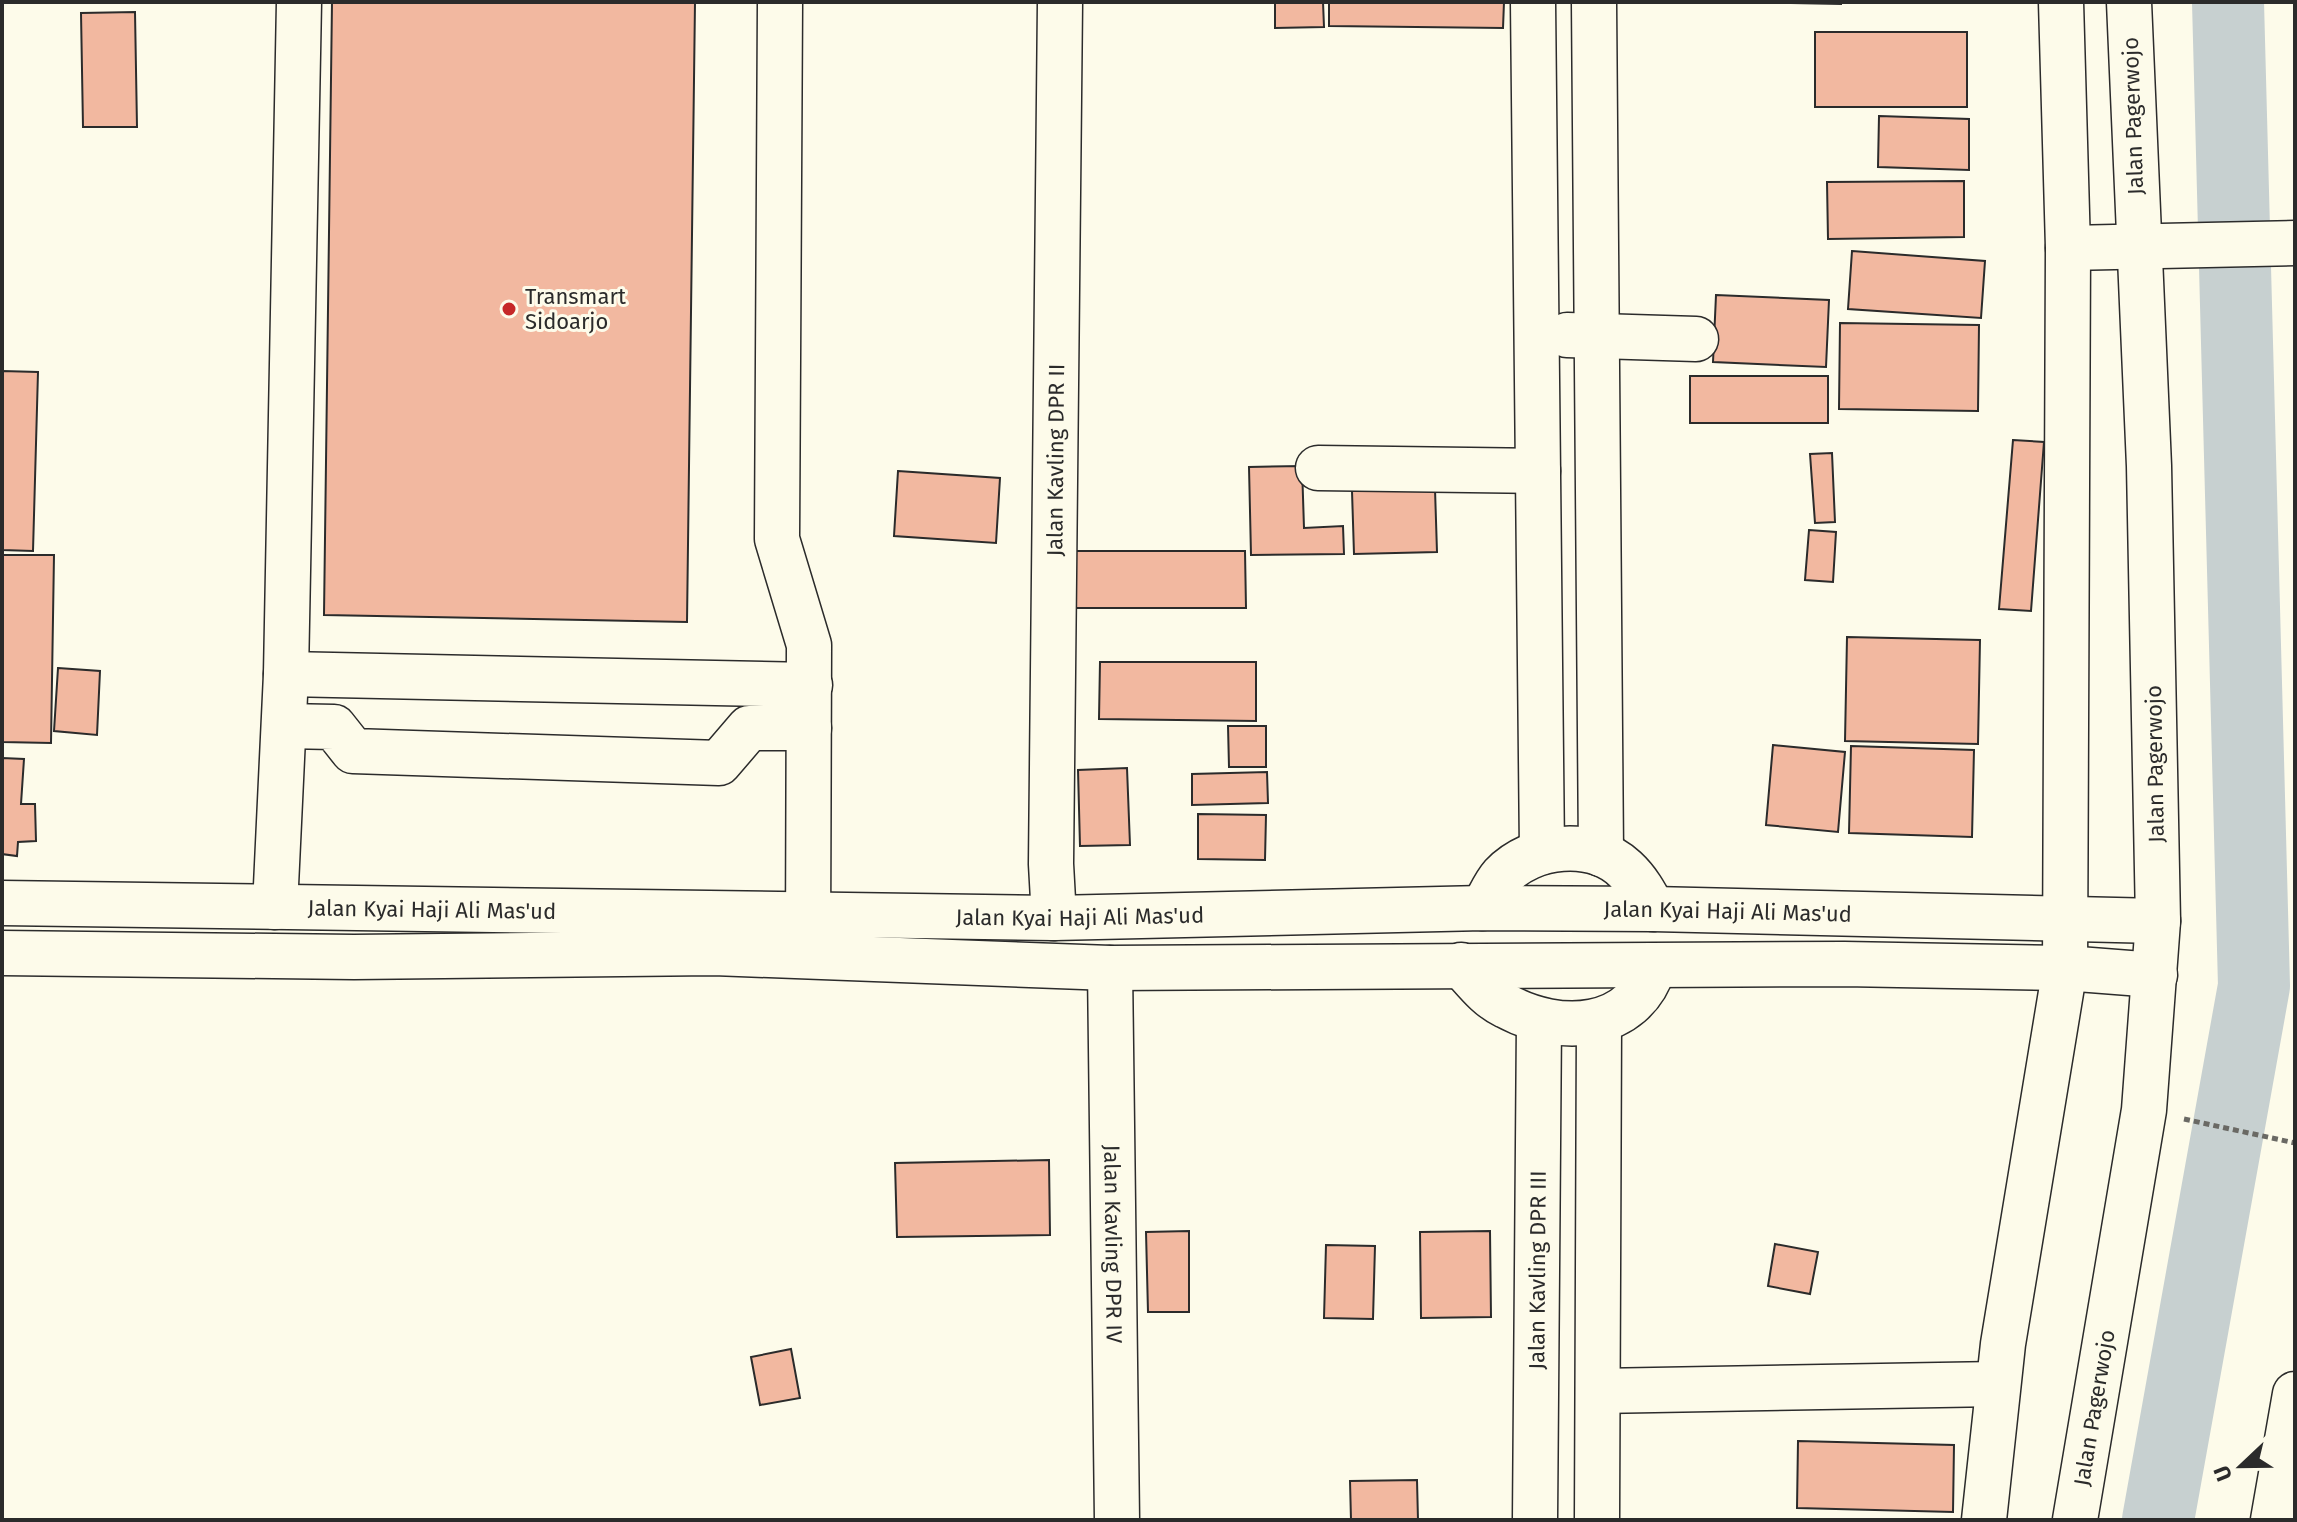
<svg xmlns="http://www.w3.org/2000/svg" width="2297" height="1522" viewBox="0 0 2297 1522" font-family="'Fira Sans',sans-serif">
	<rect width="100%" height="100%" fill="#fdfbea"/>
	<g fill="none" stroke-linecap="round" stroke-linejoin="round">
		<!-- river -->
		<polyline stroke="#c7d0d0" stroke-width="72" points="2158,1520 2254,986 2228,2"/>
	</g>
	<!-- building -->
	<g fill="#f2b8a0" stroke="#2b2b2b" stroke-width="2">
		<polygon points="332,2 695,2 687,622 324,615"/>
		<polygon points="1275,2 1323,2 1324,27 1275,28"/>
		<polygon points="1329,2 1504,2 1503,28 1329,26"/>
		<polygon points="1737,2 1841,2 1841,4"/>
		<polygon points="135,12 137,127 83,127 81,13"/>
		<rect x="1815" y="32" width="152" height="75"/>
		<polygon points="1879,116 1969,119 1969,170 1878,167"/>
		<polygon points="1964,181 1964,237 1828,239 1827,182"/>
		<polygon points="1852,251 1985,261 1981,318 1848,309"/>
		<polygon points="1716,295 1829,300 1826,367 1713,362"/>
		<polygon points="1840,323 1979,325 1978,411 1839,409"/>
		<polygon points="2,371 38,372 33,551 2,550"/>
		<rect x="1690" y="376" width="138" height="47"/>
		<polygon points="2013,440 2044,442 2031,611 1999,609"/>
		<polygon points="1832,453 1835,522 1815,523 1810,454"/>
		<polygon points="1302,466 1304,528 1343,526 1344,554 1251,555 1249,467"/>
		<polygon points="898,471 1000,478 996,543 894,536"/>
		<polygon points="1435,489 1437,552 1354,554 1352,491"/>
		<polygon points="1809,530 1836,532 1833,582 1805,580"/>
		<polygon points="1068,551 1245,551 1246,608 1069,608"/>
		<polygon points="2,555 54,555 51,743 2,742"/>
		<polygon points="1847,637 1980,640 1978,744 1845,741"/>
		<polygon points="1100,662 1256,662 1256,721 1099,719"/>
		<polygon points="58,668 100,671 97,735 54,731"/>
		<polygon points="1228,726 1266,726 1266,767 1229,767"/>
		<polygon points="1773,745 1845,752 1838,832 1766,825"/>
		<polygon points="1851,746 1974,750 1972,837 1849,833"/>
		<polygon points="2,758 24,759 21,804 35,804 36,841 18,842 17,856 2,854"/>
		<polygon points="1127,768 1130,845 1080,846 1078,770"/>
		<polygon points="1267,772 1268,803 1192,805 1192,774"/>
		<polygon points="1198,814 1266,815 1265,860 1198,859"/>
		<polygon points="1049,1160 1050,1235 897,1237 895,1163"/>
		<polygon points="1189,1231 1189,1312 1148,1312 1146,1232"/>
		<polygon points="1490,1231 1491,1317 1421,1318 1420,1232"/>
		<polygon points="1775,1244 1818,1252 1810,1294 1768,1286"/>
		<polygon points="1326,1245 1375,1246 1373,1319 1324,1318"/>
		<polygon points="791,1349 800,1398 760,1405 751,1357"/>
		<polygon points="1798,1441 1954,1445 1953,1512 1797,1508"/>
		<polygon points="1417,1480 1418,1520 1351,1520 1350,1481"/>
	</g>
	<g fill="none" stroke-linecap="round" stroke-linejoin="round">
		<!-- minor casing -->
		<g stroke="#2b2b2b" stroke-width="47">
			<g id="minor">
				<polyline points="780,2 777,539 809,645 808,942"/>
				<polyline points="1533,2 1542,852"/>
				<polyline points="1594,2 1601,854"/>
				<polyline points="2068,248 2295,243"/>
				<polyline points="1567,335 1696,339"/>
				<polyline points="1318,468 1538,471"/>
				<polyline points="286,674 810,685"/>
				<polyline points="285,726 334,727 353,751 719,763 749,728 809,728"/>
				<path id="s1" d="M2 903 1054 918 1483 908 1653 909 2158 921"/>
				<polyline points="275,907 286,674 299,2"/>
				<path d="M1483 908C1489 898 1494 885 1502 876 1532 844 1592 838 1625 869 1638 881 1645 894 1653 909"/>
				<path id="s2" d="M1054 918 1051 864 1060 2"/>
				<polyline points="2,953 354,957 714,953 1110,968 1844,964 2065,968 2155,975"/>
				<path d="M1461 965C1475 980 1487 997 1506 1006 1559 1035 1634 1032 1654 966"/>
				<path id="s3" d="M1110 968 1117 1520"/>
				<polyline points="1598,1391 1998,1384"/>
				<path id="s4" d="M1535 1520 1539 1020"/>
				<polyline points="1597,1520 1599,1022"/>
				<polyline points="2273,1520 2295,1394"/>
			</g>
		</g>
		<!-- major casing -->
		<g stroke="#2b2b2b" stroke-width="47">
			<g id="major">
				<polyline points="1984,1520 2003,1344 2065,968 2068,248 2061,2"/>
				<path id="s5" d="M2075 1520 2144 1110 2158 921 2149 466 2129 2"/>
			</g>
		</g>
		<!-- path -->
		<polyline stroke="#6a6964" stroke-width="5" stroke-dasharray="6 4" stroke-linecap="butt" points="2184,1119 2295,1143"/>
		<!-- minor -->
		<use href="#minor" stroke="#fdfbea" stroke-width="44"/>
		<!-- major -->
		<use href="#major" stroke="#fdfbea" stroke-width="44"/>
	</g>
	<!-- markers -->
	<circle fill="#c62828" stroke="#fdfbea" stroke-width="3" cx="509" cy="309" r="8"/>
	<g text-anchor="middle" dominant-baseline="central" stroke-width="6" stroke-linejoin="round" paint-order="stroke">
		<!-- street labels -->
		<g font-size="22" fill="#2b2b2b" stroke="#fdfbea">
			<text transform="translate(2133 116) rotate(-92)">Jalan Pagerwojo</text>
			<text stroke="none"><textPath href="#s2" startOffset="458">Jalan Kavling DPR II</textPath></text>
			<text transform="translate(2155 764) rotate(-91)">Jalan Pagerwojo</text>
			<text stroke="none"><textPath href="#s1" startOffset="430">Jalan Kyai Haji Ali Mas'ud</textPath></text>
			<text stroke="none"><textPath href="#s1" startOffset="1726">Jalan Kyai Haji Ali Mas'ud</textPath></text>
			<text stroke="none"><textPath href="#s1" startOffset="1078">Jalan Kyai Haji Ali Mas'ud</textPath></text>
			<text stroke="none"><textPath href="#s3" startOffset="276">Jalan Kavling DPR IV</textPath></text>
			<text stroke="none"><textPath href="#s4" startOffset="250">Jalan Kavling DPR III</textPath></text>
			<text stroke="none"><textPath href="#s5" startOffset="114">Jalan Pagerwojo</textPath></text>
		</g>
		<!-- poi labels -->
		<g font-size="22" fill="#2b2b2b" stroke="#fdfbea" text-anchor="start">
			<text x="525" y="296">Transmart<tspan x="525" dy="25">Sidoarjo</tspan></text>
		</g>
	</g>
	<!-- border -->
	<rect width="2297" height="1522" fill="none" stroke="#2b2b2b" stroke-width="8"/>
	<!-- north arrow -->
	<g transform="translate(2241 1466) rotate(248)" stroke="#fdfbea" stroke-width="6" paint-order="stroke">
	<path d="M0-6L14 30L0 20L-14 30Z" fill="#2b2b2b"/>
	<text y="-12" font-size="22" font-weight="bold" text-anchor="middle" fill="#2b2b2b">U</text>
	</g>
</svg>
